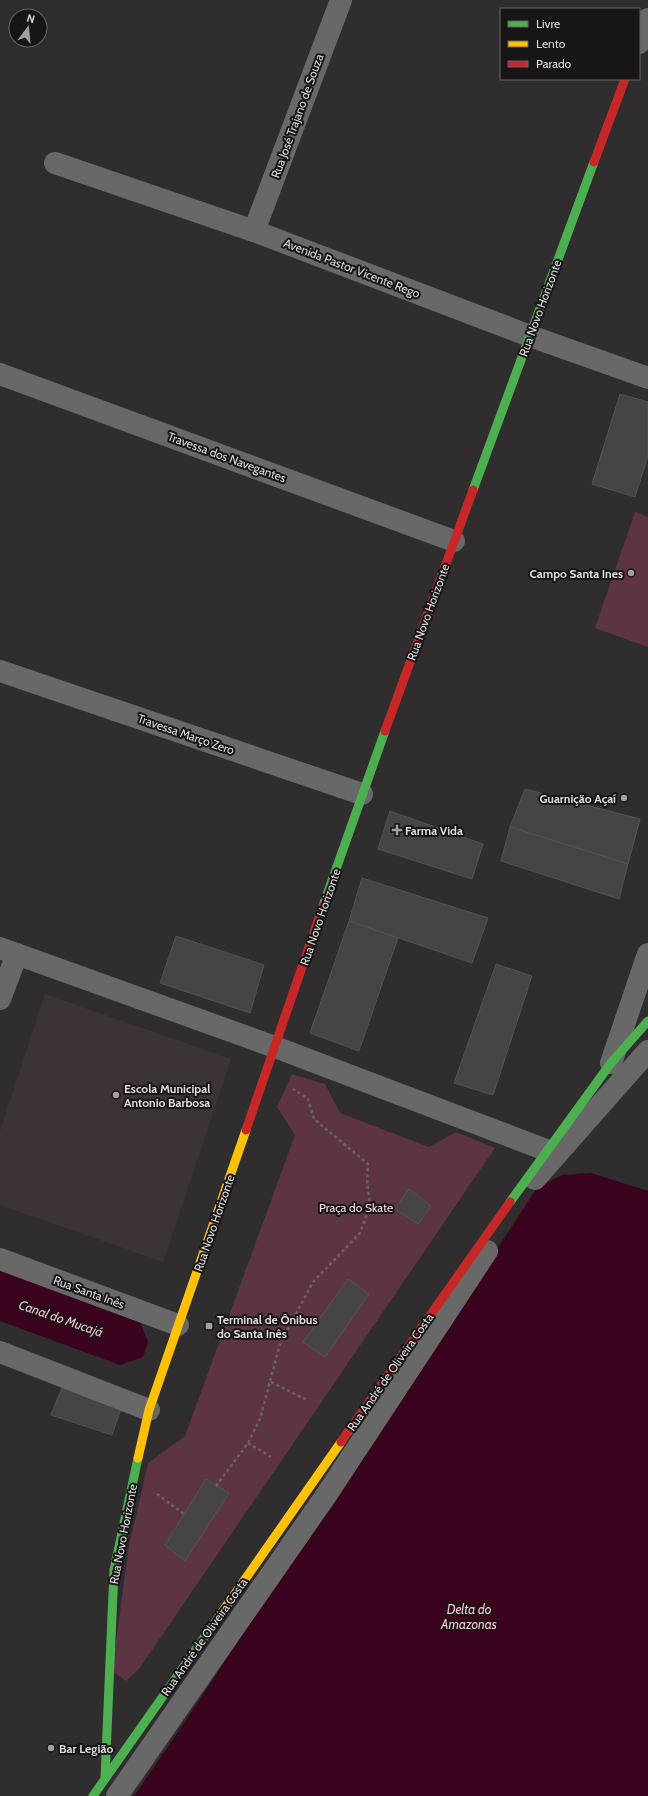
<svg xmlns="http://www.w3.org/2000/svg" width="648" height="1796" viewBox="0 0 648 1796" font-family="Cabin,sans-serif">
	<rect width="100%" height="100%" fill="#2f2d2e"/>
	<!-- built -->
	<polygon fill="#3c3336" points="45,994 231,1059 163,1262 0,1205 0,1131"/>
	<!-- green -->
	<g fill="#5d3443">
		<polygon points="635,512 648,517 648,647 595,628"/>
		<polygon points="292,1074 325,1084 340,1113 429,1147 456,1132 495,1148 139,1669 126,1681 112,1671 129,1546 148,1463 185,1436 295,1135 277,1107"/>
	</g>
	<!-- water -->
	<g fill="#3a041e">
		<polygon points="591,1173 648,1191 648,1796 134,1796 186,1720 537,1188 562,1175"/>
		<polygon points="0,1271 140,1322 148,1342 143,1357 120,1365 0,1321"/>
	</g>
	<!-- building -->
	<g fill="#464445" stroke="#545353">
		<polygon points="620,394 648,402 648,456 635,497 592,484"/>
		<polygon points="525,789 640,819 628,864 510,827"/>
		<polygon points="390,811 483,844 472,879 378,849"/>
		<polygon points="510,827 628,864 619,899 501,861"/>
		<polygon points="362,878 488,918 472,963 349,921"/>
		<polygon points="349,921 398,938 359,1051 310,1033"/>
		<polygon points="176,936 264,965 250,1013 160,983"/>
		<polygon points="496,964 532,976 493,1095 454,1083"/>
		<polygon points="409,1189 431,1206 418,1224 395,1209"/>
		<polygon points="348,1279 369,1294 325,1357 303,1342"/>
		<polygon points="66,1378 124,1400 112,1435 51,1415"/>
		<polygon points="206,1479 229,1493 185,1561 165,1545"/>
	</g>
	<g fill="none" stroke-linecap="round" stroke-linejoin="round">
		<!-- path -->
		<g stroke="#676666" stroke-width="2.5" stroke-dasharray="3 3" stroke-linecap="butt">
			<polyline points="271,1382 307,1400"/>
			<polyline points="248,1443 271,1457"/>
			<polyline points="216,1486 248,1443 260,1419 280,1344 313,1282 360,1233 370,1206 367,1181 368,1164 314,1119 308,1099 293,1089"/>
			<polyline points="157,1494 184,1514"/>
		</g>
		<!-- street -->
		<g stroke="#696869" stroke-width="22">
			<polyline points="639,43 648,19"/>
			<polyline points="55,163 254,231 530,336 648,378"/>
			<polyline points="254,231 341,0"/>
			<polyline points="0,374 454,541"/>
			<polyline points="0,671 362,794"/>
			<polyline points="0,948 275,1047 546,1150"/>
			<polyline points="0,999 17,954"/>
			<polyline points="611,1063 648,954"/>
			<polyline points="535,1179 648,1051"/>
			<polyline points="0,1259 178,1325"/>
			<polyline points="0,1352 149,1410"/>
			<polyline points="117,1796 327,1494 487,1251"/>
		</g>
		<!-- fast -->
		<g stroke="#4caf50" stroke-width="9">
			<polyline points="473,490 594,162"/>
			<polyline points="323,906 385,731"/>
			<polyline points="510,1202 611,1063 648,1021"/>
			<polyline points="105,1777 114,1570 138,1458"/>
			<polyline points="93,1796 220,1615"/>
		</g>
		<!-- slow -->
		<g stroke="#ffc107" stroke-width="9">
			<polyline points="138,1458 149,1410 246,1130"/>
			<polyline points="220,1615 341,1442"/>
		</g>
		<!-- jam -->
		<g stroke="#c62828" stroke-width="9">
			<polyline points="594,162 625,79"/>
			<polyline points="385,731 473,490"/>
			<polyline points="246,1130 323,906"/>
			<polyline points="341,1442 510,1202"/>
		</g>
	</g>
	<!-- markers -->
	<g fill="#a19fa0" stroke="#171515" stroke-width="1.5">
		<circle cx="631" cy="573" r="4"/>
		<circle cx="624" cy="798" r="4"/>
		<path d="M395 824h4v4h4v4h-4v4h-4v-4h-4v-4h4z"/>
		<circle cx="116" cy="1095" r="4"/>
		<rect x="205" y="1322" width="8" height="8" rx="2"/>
		<circle cx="51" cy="1748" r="4"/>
	</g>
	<g text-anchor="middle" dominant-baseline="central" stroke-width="4" stroke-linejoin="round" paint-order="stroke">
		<!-- street labels -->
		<g font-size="12" fill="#dfdcdd" stroke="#171515">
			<text transform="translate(297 116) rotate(-70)">Rua José Trajano de Souza</text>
			<text transform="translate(352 268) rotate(21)">Avenida Pastor Vicente Rego</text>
			<text transform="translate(540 308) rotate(-70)">Rua Novo Horizonte</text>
			<text transform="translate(227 457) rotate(20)">Travessa dos Navegantes</text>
			<text transform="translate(428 612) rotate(-70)">Rua Novo Horizonte</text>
			<text transform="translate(186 734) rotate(19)">Travessa Março Zero</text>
			<text transform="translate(320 917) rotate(-71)">Rua Novo Horizonte</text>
			<text transform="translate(214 1223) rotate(-71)">Rua Novo Horizonte</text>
			<text transform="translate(89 1292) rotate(20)">Rua Santa Inês</text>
			<text transform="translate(390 1372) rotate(-55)">Rua André de Oliveira Costa</text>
			<text transform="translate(123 1534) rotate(-79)">Rua Novo Horizonte</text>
			<text transform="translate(204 1637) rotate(-55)">Rua André de Oliveira Costa</text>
		</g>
		<!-- poi labels -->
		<g font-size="12" font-weight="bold" fill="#dfdcdd" stroke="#171515" text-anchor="start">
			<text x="623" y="573" text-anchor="end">Campo Santa Ines</text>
			<text x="616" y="798" text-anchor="end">Guarnição Açaí</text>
			<text x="405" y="830">Farma Vida</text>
			<text x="124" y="1088">Escola Municipal<tspan x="124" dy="14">Antonio Barbosa</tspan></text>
			<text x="217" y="1319">Terminal de Ônibus<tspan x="217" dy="14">do Santa Inês</tspan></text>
			<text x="59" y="1748">Bar Legião</text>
		</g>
		<!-- park labels -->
		<g font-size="12" fill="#f3dee4" stroke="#171515">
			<text x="356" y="1207">Praça do Skate</text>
		</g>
		<!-- water labels -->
		<g font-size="13" font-style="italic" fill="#fdc0d3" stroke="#171515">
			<text transform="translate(61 1318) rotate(19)">Canal do Mucajá</text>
			<text x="469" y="1609">Delta do<tspan x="469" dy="15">Amazonas</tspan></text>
		</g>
	</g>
	<!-- legend -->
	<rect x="500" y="8" width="140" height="72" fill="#171515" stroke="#676565"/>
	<rect x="508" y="21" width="20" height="6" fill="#4caf50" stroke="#676565"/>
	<text x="536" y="28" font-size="12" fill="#dfdcdd">Livre</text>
	<rect x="508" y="41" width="20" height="6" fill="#ffc107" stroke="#676565"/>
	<text x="536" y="48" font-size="12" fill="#dfdcdd">Lento</text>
	<rect x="508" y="61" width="20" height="6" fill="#c62828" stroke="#676565"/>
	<text x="536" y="68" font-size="12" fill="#dfdcdd">Parado</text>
	<!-- north arrow -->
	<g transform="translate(28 28) rotate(16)"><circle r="19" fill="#171515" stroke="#676565"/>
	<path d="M0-3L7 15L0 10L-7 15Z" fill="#a19fa0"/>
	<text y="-6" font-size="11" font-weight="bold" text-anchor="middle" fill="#dfdcdd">N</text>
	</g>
</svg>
